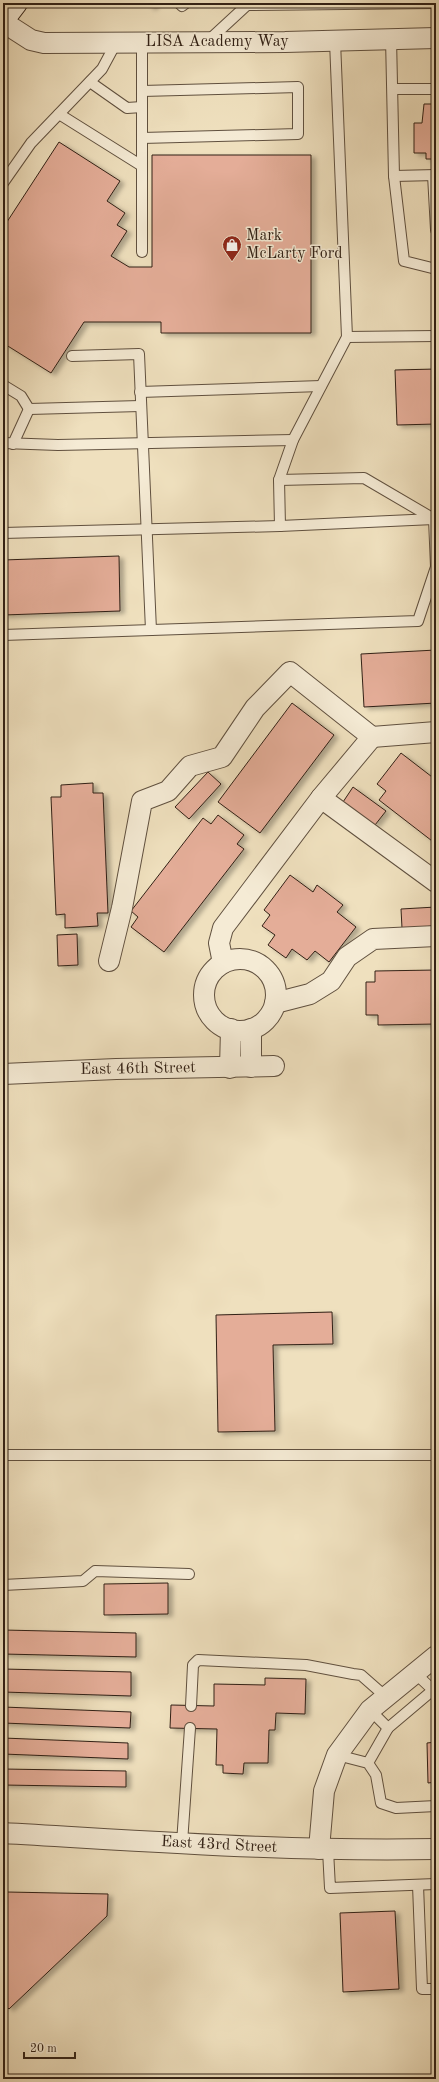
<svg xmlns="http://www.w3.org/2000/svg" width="439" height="2082" viewBox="0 0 439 2082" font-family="'Old Standard TT',serif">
	<defs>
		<filter id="shadow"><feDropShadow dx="4.5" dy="2.5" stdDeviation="2" flood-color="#0004"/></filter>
	</defs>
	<rect width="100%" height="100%" fill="#efe0be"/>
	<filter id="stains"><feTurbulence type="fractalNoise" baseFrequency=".005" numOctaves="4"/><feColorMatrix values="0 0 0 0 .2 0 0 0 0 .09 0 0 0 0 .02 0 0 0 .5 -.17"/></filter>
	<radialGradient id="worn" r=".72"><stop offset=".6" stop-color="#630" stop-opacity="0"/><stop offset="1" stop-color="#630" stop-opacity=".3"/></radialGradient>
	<!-- building -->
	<g fill="#e4ad98" stroke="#312015" filter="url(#shadow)">
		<polygon points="147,3 156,3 151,8"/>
		<polygon points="424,104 436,104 436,159 426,159 426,153 414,153 414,123 422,123"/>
		<polygon points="59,142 120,181 107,201 125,213 117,225 127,231 111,256 129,267 152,267 152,155 311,155 311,333 161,333 161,322 84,322 51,373 3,343 3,228"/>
		<polygon points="436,369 436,424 397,425 395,370"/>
		<polygon points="119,556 120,611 3,615 3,560"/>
		<polygon points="436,650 436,703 364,707 361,654"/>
		<polygon points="292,703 334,735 260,833 218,802"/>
		<polygon points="401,753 436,780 436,844 379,800 386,791 377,784"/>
		<polygon points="208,772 221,784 189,819 175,807"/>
		<polygon points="93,783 93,793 103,793 108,913 97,913 98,926 65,928 65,914 56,915 51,797 61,797 61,785"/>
		<polygon points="353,787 386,811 375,825 343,802"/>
		<polygon points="218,815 244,835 237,844 244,849 164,952 131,927 138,917 131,911 203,818 211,824"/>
		<polygon points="290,875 313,892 317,885 343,905 337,912 356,927 329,962 315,951 307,960 292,949 286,958 268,945 275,935 262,926 270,915 264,910"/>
		<polygon points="436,907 436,926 402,928 401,909"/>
		<polygon points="77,934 78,965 58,966 57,935"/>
		<polygon points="436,970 436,1024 378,1025 378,1015 366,1015 366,982 375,982 375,971"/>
		<polygon points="332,1312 333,1344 273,1345 275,1431 218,1432 216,1315"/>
		<polygon points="168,1583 168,1614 104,1615 104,1584"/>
		<polygon points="3,1630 136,1633 136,1657 3,1654"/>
		<polygon points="3,1669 131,1672 131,1696 3,1692"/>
		<polygon points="265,1678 306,1679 305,1714 276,1713 275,1730 269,1730 268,1763 244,1763 243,1774 223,1773 223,1765 216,1765 217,1729 170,1728 171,1705 214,1706 214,1684 265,1685"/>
		<polygon points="3,1707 131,1712 130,1728 3,1723"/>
		<polygon points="3,1738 128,1743 128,1759 3,1754"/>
		<polygon points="436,1742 436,1782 428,1783 427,1743"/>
		<polygon points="3,1769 126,1771 126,1787 3,1785"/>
		<polygon points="7,1892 108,1894 107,1916 9,2009 4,2004"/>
		<polygon points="395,1911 399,1989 343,1992 340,1913"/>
	</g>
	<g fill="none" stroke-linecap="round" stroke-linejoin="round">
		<!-- service casing -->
		<g stroke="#60503f" stroke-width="12">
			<g id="service">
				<polyline points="179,3 182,6 186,3"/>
				<polyline points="391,38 394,176 404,261 436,269"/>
				<polyline points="208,41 247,5 436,3"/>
				<polyline points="142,42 142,252"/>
				<polyline points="90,82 127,108 142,107"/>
				<polyline points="393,89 436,89"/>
				<polyline points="142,91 298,87 298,134 142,138"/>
				<polyline points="59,114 142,166"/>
				<polyline points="433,175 436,230"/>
				<polyline points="394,176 436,175"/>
				<polyline points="3,183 31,143 102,69 116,43"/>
				<polyline points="347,337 436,336"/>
				<polyline points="72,356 139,354 151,630"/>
				<polyline points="3,385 21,396 29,409"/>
				<polyline points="140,392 321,386"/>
				<polyline points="29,409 140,406"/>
				<polyline points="3,443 58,445 293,440"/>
				<polyline points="13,444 29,409"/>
				<polyline points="279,480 364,478 434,519"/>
				<polyline points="280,526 279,480 293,440 347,337 335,41"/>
				<polyline points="3,533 280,526 434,519"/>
				<polyline points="3,635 418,621 436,567 434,519"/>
				<polyline points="3,1455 436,1455"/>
				<polyline points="3,1585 83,1581 95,1571 189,1574"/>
				<polyline points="191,1706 193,1665 198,1660 306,1665 353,1674 361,1675 386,1697"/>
				<polyline points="370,1710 388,1728"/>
				<polyline points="337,1755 368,1763 376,1775 381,1803 396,1808 436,1806"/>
				<polyline points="368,1763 388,1728 433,1690 416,1674"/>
				<polyline points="182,1843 190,1728"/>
				<polyline points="328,1850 330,1888 436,1884"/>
				<polyline points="418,1885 422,1989 436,1989"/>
			</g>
		</g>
		<!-- minor casing -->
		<g stroke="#60503f" stroke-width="22">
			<g id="minor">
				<polyline points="3,22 31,40 44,43 285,42 436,38"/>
				<polyline points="372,737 436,732"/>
				<polyline points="321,798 436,882"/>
				<circle cx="240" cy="995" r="36"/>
				<polyline points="109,961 122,908 142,801 168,791 190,766 222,757 255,708 290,672 372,737 321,798 223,928 219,943 223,963"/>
				<polyline points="275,1003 310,994 331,981 347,957 373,939 436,936"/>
				<polyline points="251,1029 251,1067"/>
				<polyline points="230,1068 231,1029"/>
				<polyline points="3,1074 116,1069 274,1066"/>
				<path d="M3 1833C147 1841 291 1852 436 1849"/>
				<polyline points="319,1849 324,1791 337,1755 370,1710 436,1656"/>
			</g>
		</g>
		<!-- secondary casing -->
		<g stroke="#312015" stroke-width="24">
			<polyline id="secondary" points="3,20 16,3"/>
		</g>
		<!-- service -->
		<use href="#service" stroke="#f5ebd5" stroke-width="10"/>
		<!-- minor -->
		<use href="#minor" stroke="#f5ebd5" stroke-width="20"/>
		<!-- secondary -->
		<use href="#secondary" stroke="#f5ebd5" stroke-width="22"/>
	</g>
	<!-- icons -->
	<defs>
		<g id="shop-pin" transform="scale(1)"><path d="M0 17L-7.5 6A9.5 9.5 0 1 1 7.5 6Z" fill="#8f2418" stroke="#f5ebd5"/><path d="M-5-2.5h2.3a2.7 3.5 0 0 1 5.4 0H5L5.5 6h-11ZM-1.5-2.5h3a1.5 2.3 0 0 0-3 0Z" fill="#fff"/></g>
	</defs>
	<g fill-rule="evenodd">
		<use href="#shop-pin" x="232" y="245"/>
	</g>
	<g text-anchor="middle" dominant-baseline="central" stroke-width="3" stroke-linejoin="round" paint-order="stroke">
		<!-- street labels -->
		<g font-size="16" fill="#312015" stroke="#f5ebd5">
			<text x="217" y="42">LISA Academy Way</text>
			<text transform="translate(138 1069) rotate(-1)">East 46th Street</text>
			<text transform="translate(219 1845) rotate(3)">East 43rd Street</text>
		</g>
		<!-- poi labels -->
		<g font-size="16" fill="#312015" stroke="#f5ebd5" text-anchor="start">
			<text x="246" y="236">Mark<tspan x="246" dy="18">McLarty Ford</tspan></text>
		</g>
	</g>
	<!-- margin -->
	<rect width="439" height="2082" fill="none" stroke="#efe0be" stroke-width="16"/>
	<rect x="4" y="4" width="431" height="2074" fill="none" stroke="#312015" stroke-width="2"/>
	<rect x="8" y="8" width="423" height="2066" fill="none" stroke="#312015"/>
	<!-- scale -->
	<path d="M24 2052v6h51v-6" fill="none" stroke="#312015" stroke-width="2"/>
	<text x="30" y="2052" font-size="12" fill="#312015" stroke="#f5ebd5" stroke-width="3" paint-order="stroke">20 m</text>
	<rect width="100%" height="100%" filter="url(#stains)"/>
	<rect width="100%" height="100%" fill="url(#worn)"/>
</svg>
